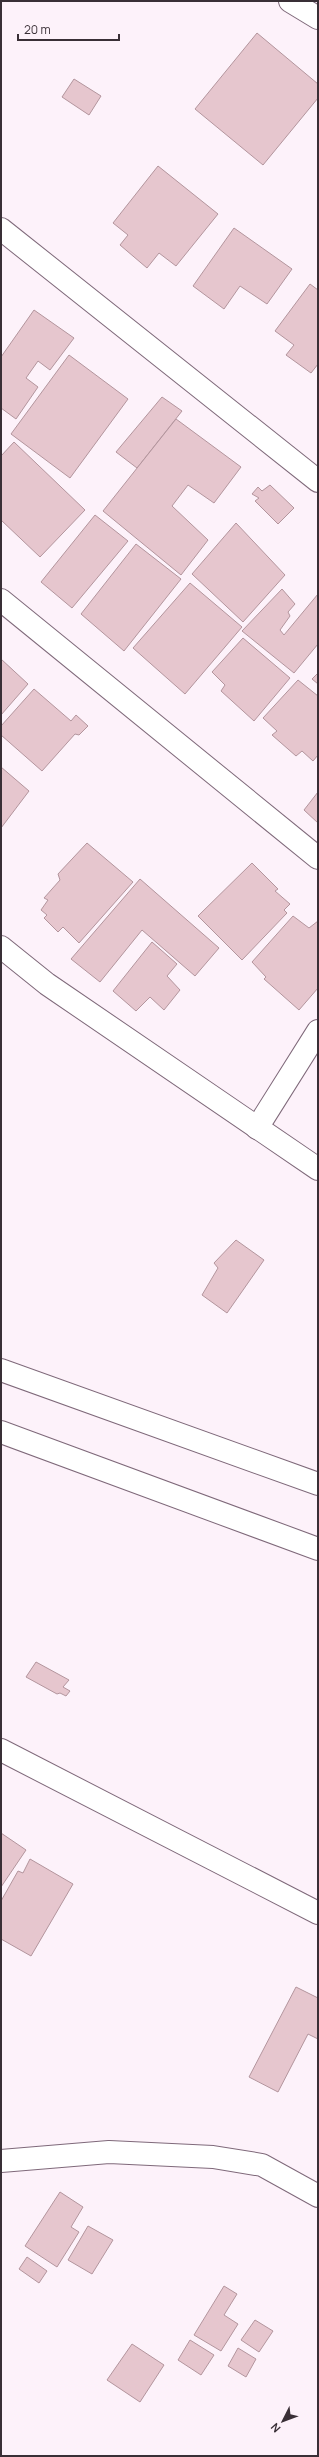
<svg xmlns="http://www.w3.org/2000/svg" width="319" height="2457" viewBox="0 0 319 2457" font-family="Manrope,sans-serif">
	<rect width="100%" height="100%" fill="#fdf2fa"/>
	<!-- building -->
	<g fill="#e6c6ce" stroke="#b3959d">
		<polygon points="257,33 318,84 318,98 263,165 195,109"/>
		<polygon points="74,79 101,96 89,115 62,97"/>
		<polygon points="158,166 218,214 176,266 159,253 147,268 120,245 128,235 113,223"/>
		<polygon points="234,228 292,269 267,304 240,286 224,309 193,286"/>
		<polygon points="310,284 318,290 318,364 311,373 286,355 294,345 275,331"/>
		<polygon points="34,310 74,338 50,370 38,361 26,378 38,387 16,419 1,408 1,357"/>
		<polygon points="69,355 128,399 70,478 11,434"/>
		<polygon points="162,397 182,411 137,468 116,452"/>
		<polygon points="176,419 241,467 214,503 188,485 172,506 208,540 181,575 103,511"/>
		<polygon points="14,442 85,510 40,557 1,520 1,456"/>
		<polygon points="270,485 294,508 278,524 255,501 259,498 252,494 258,487 262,491"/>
		<polygon points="95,515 128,541 72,608 41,582"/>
		<polygon points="236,523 285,575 243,622 192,574"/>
		<polygon points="136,544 181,579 124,651 81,614"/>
		<polygon points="190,583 242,627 185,694 133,648"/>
		<polygon points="282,589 295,604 288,612 290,616 280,630 284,635 318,594 318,644 294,673 242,631"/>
		<polygon points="243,638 290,678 254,721 221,691 225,685 212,672"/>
		<polygon points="1,659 28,684 1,715"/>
		<polygon points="318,673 318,684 312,679"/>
		<polygon points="298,680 318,696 318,755 313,761 302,751 296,756 272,735 277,731 263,718"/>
		<polygon points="34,689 71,721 76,715 88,726 79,735 75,734 42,771 1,735 1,726"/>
		<polygon points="1,767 29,791 1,828"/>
		<polygon points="318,792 318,823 304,810"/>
		<polygon points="87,843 133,882 79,943 63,927 58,932 44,918 47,915 41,910 48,900 44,898 60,880 58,874"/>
		<polygon points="252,863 278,889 275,891 290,904 284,910 287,913 242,960 198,916"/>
		<polygon points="140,879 219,948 195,976 142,930 100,982 71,959"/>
		<polygon points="293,916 309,928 318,921 318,988 299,1010 264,979 266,977 252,962"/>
		<polygon points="152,942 177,964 167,976 180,990 164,1010 150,997 136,1011 113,991"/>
		<polygon points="236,1240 264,1260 227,1313 202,1295 218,1268 214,1263"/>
		<polygon points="36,1662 69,1680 63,1687 70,1691 66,1696 60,1693 57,1694 26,1677"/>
		<polygon points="1,1833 26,1850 1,1887"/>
		<polygon points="30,1859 73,1884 31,1956 1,1939 1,1901 18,1871 23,1873"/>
		<polygon points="296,1987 318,1998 318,2039 308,2034 278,2092 249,2077"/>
		<polygon points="60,2192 83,2207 71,2227 79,2232 57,2267 25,2246"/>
		<polygon points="88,2226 113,2240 92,2274 68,2260"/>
		<polygon points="27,2257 47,2271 39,2283 19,2269"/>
		<polygon points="224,2286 237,2294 224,2315 238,2324 221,2351 194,2335"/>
		<polygon points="255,2320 273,2331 259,2352 241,2340"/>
		<polygon points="190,2340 214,2355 201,2375 178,2360"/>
		<polygon points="132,2344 164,2365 140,2402 107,2380"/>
		<polygon points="238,2348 256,2359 246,2377 228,2366"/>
	</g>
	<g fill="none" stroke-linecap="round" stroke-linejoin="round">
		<!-- street casing -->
		<g stroke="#7f697a" stroke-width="24">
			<g id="street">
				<polyline points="290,1 318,18"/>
				<polyline points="1,229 318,481"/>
				<polyline points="1,600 318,858"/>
				<polyline points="1,947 47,984 318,1169"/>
				<polyline points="257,1128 318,1031"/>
				<polyline points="1,1750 318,1913"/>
				<polyline points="1,2161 109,2152 213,2157 262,2165 318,2196"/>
			</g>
		</g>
		<!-- secondary casing -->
		<g stroke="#7f697a" stroke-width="24">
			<g id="secondary">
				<polyline points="1,1370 318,1484"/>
				<polyline points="1,1432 318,1549"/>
			</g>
		</g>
		<!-- street -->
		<use href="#street" stroke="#fff" stroke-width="22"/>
		<!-- secondary -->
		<use href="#secondary" stroke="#fff" stroke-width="22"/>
	</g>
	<!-- border -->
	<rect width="319" height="2457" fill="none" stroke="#392f36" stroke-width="4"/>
	<!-- north arrow -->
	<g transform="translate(283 2421) rotate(228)" stroke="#fdf2fa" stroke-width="3" paint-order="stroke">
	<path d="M0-3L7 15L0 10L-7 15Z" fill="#392f36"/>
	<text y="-6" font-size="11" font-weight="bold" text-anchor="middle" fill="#392f36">N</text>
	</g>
	<!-- scale -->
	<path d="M18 34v6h101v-6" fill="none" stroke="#392f36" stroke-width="2"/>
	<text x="24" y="34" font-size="12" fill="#392f36" stroke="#fdf2fa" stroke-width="3" paint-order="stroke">20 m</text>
</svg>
